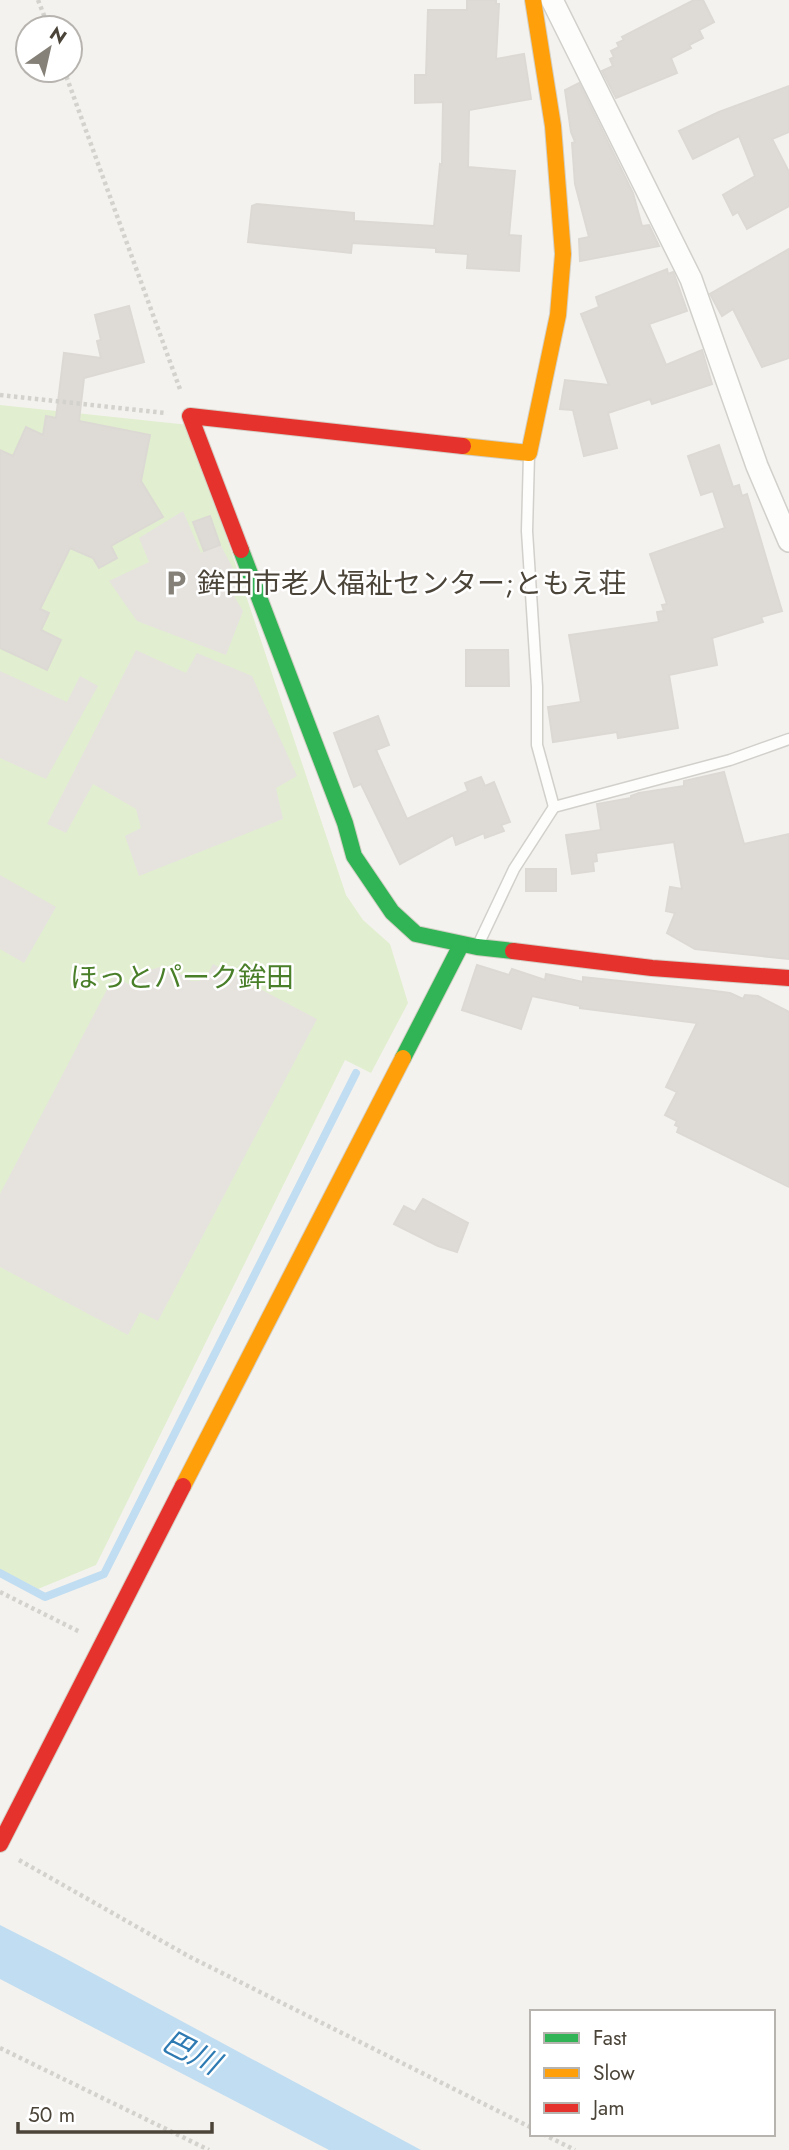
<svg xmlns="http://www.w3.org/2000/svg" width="789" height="2150" viewBox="0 0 789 2150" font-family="Jost,'Noto Sans JP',sans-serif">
	<rect width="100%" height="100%" fill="#f4f2ee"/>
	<!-- green -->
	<polygon fill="#e1eecf" points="0,405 189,425 346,895 363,920 390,944 408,1003 371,1073 345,1060 96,1565 38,1589 0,1569"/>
	<!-- parking -->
	<g fill="#e6e3df">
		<polygon points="183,511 201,553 220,544 242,585 231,591 243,611 226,655 137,621 109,581 149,562 139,538"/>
		<polygon points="136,650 186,673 197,653 252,676 297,776 276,788 283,819 139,876 125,836 141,828 136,809 93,784 66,833 47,824"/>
		<polygon points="0,671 67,702 80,676 98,686 46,779 0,758"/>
		<polygon points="0,875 56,907 24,963 0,949"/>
		<polygon points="213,964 317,1019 158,1321 140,1312 128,1335 0,1267 0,1194 114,976 130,985 143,972 160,967 176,971 191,981 199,981 208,974"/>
	</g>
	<!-- water -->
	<polygon fill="#c0ddf1" points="0,1925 57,1954 421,2150 329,2150 0,1979"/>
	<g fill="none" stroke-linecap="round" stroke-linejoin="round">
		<!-- stream -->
		<polyline stroke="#c0ddf1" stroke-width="8" points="0,1573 45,1597 104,1574 356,1073"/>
	</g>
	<!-- building -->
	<g fill="#dedbd6" stroke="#dcd9d4" stroke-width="2">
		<polygon points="467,0 496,0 496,4 499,4 496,59 524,54 531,99 469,110 468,167 515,171 509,235 521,236 519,271 467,268 468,254 436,252 436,248 352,243 351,253 248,242 252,206 257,204 354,213 354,221 434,226 440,164 442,165 443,102 415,103 415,75 426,75 428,10 467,10"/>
		<polygon points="694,0 703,0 714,22 699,30 703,38 689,45 691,48 671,58 677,73 616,98 602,71 613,66 610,59 614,57 611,51 619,47 617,43 624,40 622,37"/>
		<polygon points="579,83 633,193 642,226 649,225 659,246 580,261 579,239 589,237 575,184 572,143 575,142 571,132 565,90"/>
		<polygon points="789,86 789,132 772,139 789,172 789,206 747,229 738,212 733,215 723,195 755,176 739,136 693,159 679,131 719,112"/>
		<polygon points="789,249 789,358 762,367 733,309 722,316 710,294"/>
		<polygon points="667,269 668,274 673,272 674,274 687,311 649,324 666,365 702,350 712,384 652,404 650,399 608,413 617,448 584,456 573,410 560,409 565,380 609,385 581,314 599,307 596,297"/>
		<polygon points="129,306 144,362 84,378 79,421 150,435 141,481 163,517 111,546 117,558 99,568 93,558 70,548 40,609 49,613 41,630 61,640 47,670 0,648 0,450 13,456 26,427 43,435 46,416 56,418 64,353 101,358 97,341 101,340 95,315"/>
		<polygon points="719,445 733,487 739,485 742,496 747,494 782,611 761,617 763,622 712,638 717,665 669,675 678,728 618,738 617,732 553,742 548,707 581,702 569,635 659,622 657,612 664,611 662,605 667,604 650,554 725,528 713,491 701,495 688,456"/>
		<polygon points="210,516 220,545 204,551 193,522"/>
		<polygon points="466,650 508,650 509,686 466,686"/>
		<polygon points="378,716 389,745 376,750 407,819 468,791 465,783 481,777 485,786 494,782 510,822 501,825 504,831 485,838 484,833 456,845 453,835 400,864 361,784 354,787 334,733"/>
		<polygon points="724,772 744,844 789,834 789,959 695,949 667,933 675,913 666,911 670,887 682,889 674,842 596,853 597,861 593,862 594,871 572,874 566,835 601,830 597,804 631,798 631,796 639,793 684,786 684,781"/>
		<rect x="526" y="869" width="30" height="22"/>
		<polygon points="477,965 509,975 512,969 545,980 546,974 583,982 583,977 707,990 730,993 743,999 745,995 758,996 789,1012 789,1187 677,1132 679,1127 675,1125 677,1121 665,1115 677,1092 666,1087 697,1023 580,1008 580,1006 532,996 521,1029 462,1010"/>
		<polygon points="423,1199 468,1223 457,1252 438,1246 394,1224 404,1206 415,1212"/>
	</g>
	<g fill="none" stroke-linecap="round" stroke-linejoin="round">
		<!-- lane casing -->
		<g stroke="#d2d0cb" stroke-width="13">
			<g id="lane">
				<polyline points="529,455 527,531 537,687 537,745 554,807"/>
				<polyline points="478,945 514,869 554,807 730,760 789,739"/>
			</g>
		</g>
		<!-- street casing -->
		<g stroke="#d2d0cb" stroke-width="24">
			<polyline id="street" points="552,0 691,279 757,466 789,541"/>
		</g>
		<!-- fast casing -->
		<g stroke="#d3cfc5" stroke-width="18">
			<g id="fast">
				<polyline points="241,550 345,823 354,856 392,912 416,934 477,947 513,951"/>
				<polyline points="403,1058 461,945"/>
			</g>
		</g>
		<!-- slow casing -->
		<g stroke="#d3cfc5" stroke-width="18">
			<g id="slow">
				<polyline points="463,446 529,453 558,315 563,254 553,126 533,0"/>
				<polyline points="183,1486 403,1058"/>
			</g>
		</g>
		<!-- jam casing -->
		<g stroke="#d3cfc5" stroke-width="18">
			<g id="jam">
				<polyline points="241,550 190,416 463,446"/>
				<polyline points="513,951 652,968 789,978"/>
				<polyline points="0,1844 183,1486"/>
			</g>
		</g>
		<!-- path -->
		<g stroke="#d3d2cc" stroke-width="4.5" stroke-dasharray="3.5 3.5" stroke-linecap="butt">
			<polyline points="38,0 49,28"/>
			<polyline points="64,70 181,392"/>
			<polyline points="0,395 165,413"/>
			<polyline points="0,1592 80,1632"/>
			<polyline points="19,1860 190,1957 532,2128"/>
			<polyline points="0,2048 209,2150"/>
			<polyline points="543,2134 575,2150"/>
		</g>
		<!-- lane -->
		<use href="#lane" stroke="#fdfdfc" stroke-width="10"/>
		<!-- street -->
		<use href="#street" stroke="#fdfdfc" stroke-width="21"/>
		<!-- fast -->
		<use href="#fast" stroke="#30b455" stroke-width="16"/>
		<!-- slow -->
		<use href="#slow" stroke="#ff9f0a" stroke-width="16"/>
		<!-- jam -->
		<use href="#jam" stroke="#e5322d" stroke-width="16"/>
	</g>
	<!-- icons -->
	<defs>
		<g id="parking-bare" transform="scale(2.1)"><path d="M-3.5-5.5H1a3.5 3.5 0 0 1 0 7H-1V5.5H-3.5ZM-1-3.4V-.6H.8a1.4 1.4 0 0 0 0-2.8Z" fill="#868178" stroke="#fff" stroke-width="2.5" paint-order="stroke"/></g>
	</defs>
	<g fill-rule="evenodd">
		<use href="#parking-bare" x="176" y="583"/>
	</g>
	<g text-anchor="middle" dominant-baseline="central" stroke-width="5" stroke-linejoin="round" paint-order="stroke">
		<!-- poi labels -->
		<g font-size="28" fill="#4b4439" stroke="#fff" text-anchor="start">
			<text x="197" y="583">鉾田市老人福祉センター;ともえ荘</text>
		</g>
		<!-- park labels -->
		<g font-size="28" fill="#4a7f2a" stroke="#fff">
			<text x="182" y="977">ほっとパーク鉾田</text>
		</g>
		<!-- water labels -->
		<g font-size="30" font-style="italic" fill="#2e7ab2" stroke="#fff">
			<text transform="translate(191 2052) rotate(27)">巴川</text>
		</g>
	</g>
	<!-- legend -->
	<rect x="530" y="2010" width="245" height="126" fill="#ffffff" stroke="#b7b4b0" stroke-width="2"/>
	<rect x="544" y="2033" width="35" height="10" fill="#30b455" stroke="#b7b4b0" stroke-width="2"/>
	<text x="593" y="2045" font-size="21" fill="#4b4439">Fast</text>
	<rect x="544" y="2068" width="35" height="10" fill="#ff9f0a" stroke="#b7b4b0" stroke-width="2"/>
	<text x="593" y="2080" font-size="21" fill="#4b4439">Slow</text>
	<rect x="544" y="2103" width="35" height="10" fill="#e5322d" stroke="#b7b4b0" stroke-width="2"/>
	<text x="593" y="2115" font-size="21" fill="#4b4439">Jam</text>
	<!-- north arrow -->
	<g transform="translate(49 49) rotate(34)"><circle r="33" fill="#ffffff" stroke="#b7b4b0" stroke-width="2"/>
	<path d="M0-5L12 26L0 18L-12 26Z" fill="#868178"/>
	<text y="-10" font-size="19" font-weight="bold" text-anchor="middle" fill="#4b4439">N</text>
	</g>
	<!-- scale -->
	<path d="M18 2122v10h194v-10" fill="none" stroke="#4b4439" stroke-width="3.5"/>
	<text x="28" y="2122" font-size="21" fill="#4b4439" stroke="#ffffff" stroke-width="5" paint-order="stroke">50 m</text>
</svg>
